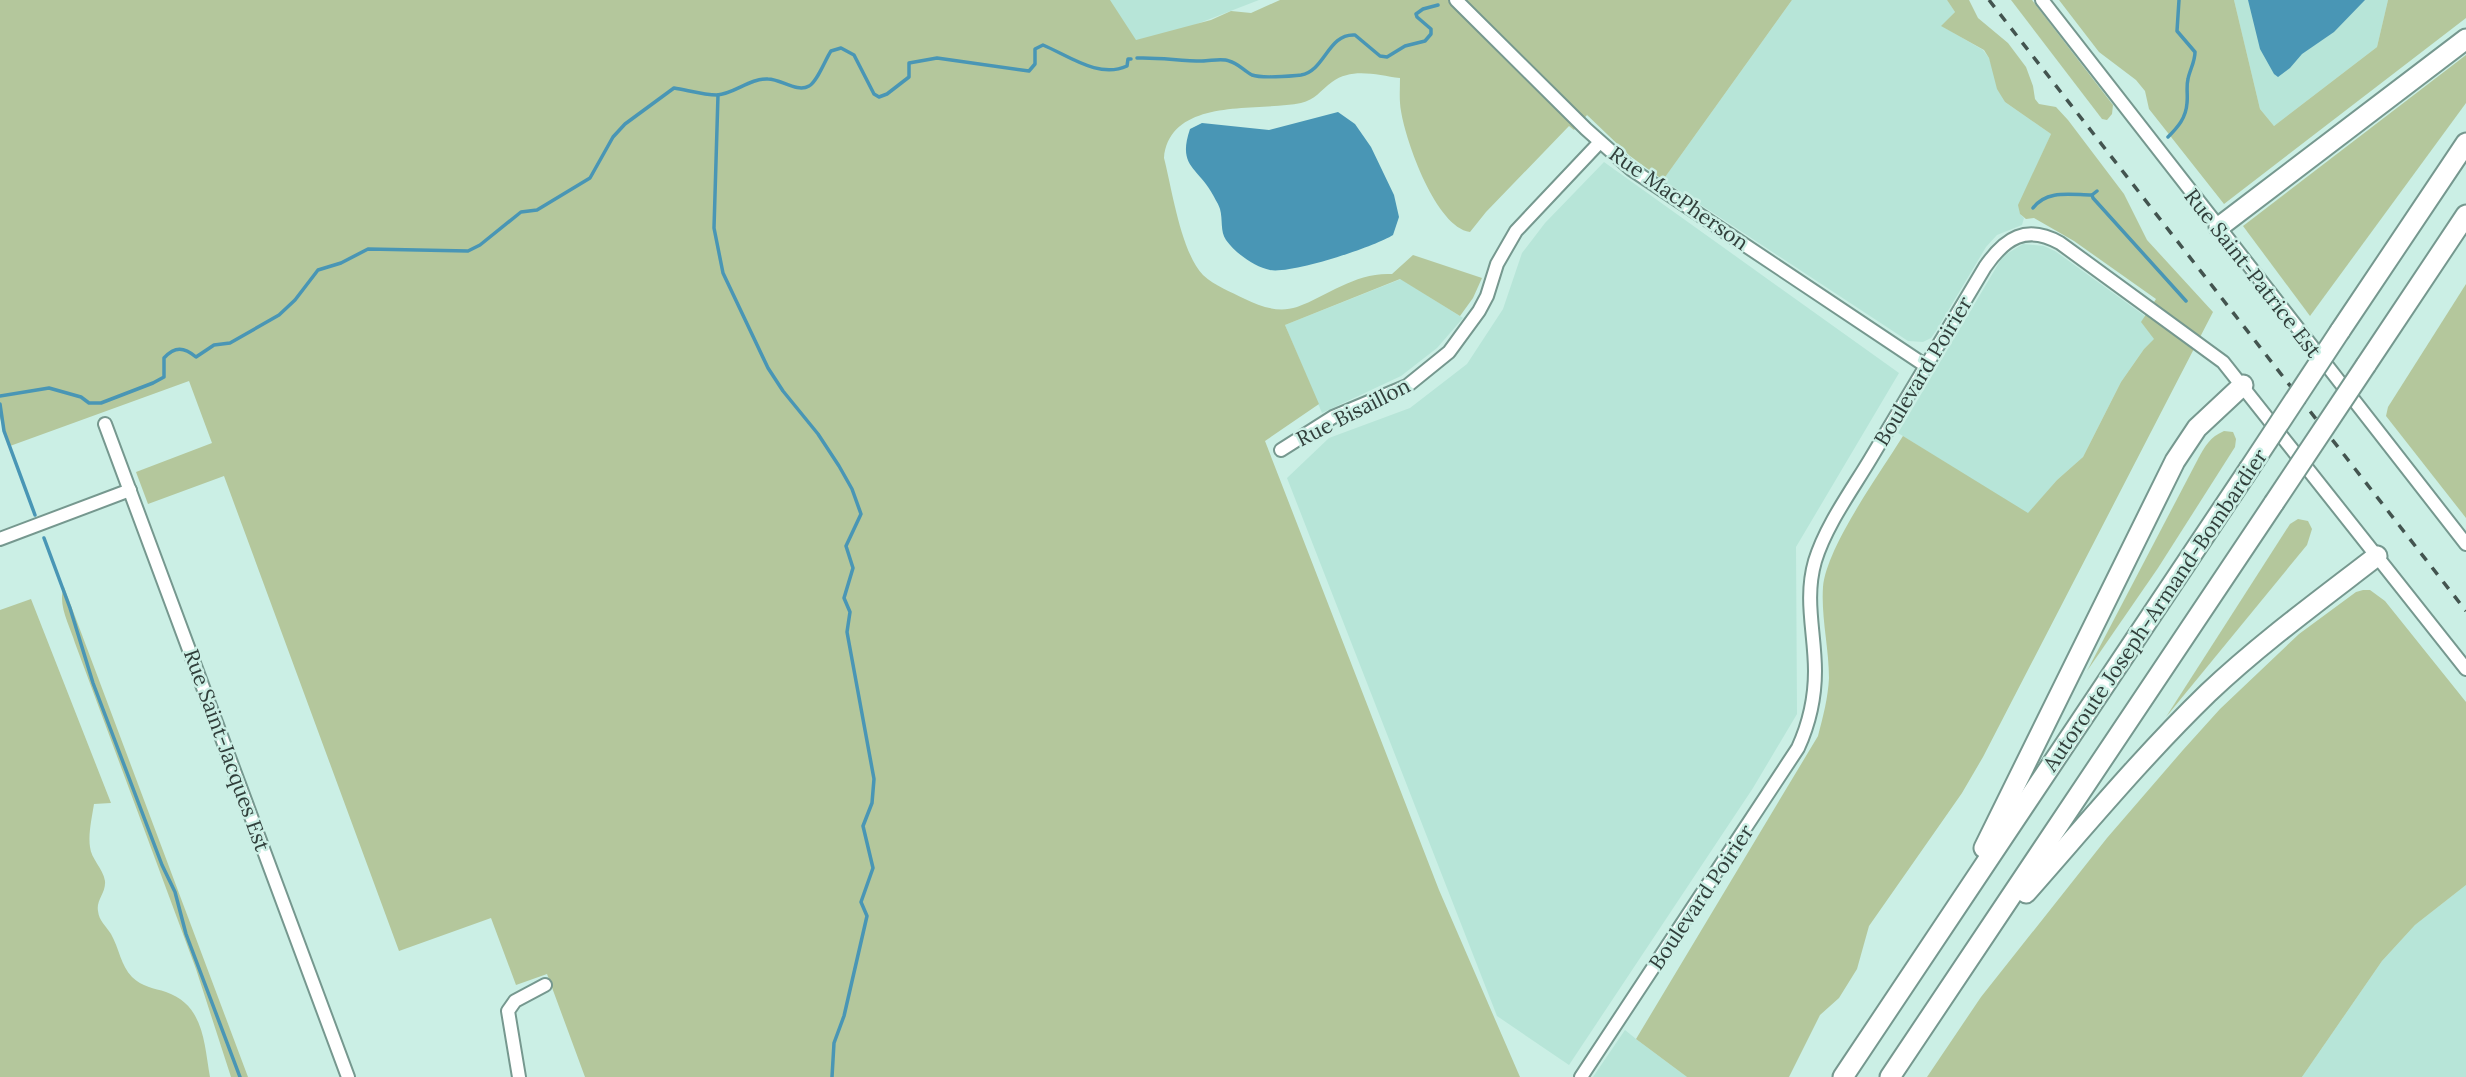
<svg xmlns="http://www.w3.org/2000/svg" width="2466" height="1077" viewBox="0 0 2466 1077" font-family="Lora,serif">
	<rect width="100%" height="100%" fill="#cbefe5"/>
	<!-- built -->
	<g fill="#b7e5d8">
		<polygon points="1085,0 1259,0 1109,58"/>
		<polygon points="1792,0 1947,0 1955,12 1942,26 1983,50 1989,58 2005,102 2051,134 2019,205 2020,214 2024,218 2022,225 1997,235 1986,247 1936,331 1931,338 1923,342 1908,341 1663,180"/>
		<polygon points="2234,0 2388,0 2377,47 2274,126 2260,109"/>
		<polygon points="1604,162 1899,373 1796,547 1797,714 1753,788 1569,1065 1497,1016 1287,478 1329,438 1410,408 1467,364 1503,309 1522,253 1545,223"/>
		<polygon points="2023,244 2044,246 2055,251 2145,316 2142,323 2155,339 2144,349 2121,382 2083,457 2057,480 2028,514 1898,433 2003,256"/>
		<polygon points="1401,279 1463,318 1437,348 1401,376 1322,413 1285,325"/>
		<polygon points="2466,885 2466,1077 2302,1077 2382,961 2415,925"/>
		<polygon points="1625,1030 1636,1039 1687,1077 1593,1077"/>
	</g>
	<!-- green -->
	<g fill="#b4c79c">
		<path d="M0 0H1110L1136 40 1211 20 1231 11 1251 13 1280 0H1792L1663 180 1630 156 1587 115 1574 130 1569 126 1486 212 1470 232C1436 227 1406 142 1401 111 1399 100 1400 89 1400 78 1377 75 1352 67 1332 82 1321 90 1315 100 1301 103 1258 112 1170 96 1164 158 1172 189 1181 252 1203 275 1215 286 1231 292 1245 299 1261 307 1279 313 1297 307 1329 295 1356 272 1392 274L1413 255 1482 278 1473 298 1460 316 1400 279 1285 325 1319 404 1265 441 1439 890 1520 1077H585L547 974 516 985 491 918 399 951 224 476 148 504 136 472 212 443 189 381 10 446 0 418Z"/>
		<path d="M1947 0H1969L1978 18 2008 43 2026 67 2033 86 2035 99 2039 104 2056 107 2068 120 2124 194 2147 240 2213 312 1983 757 1962 793 1869 926 1857 969 1839 998 1820 1015 1789 1077H1687L1636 1039 1818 736C1823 717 1828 698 1829 678 1829 648 1821 617 1823 587 1827 546 1880 473 1903 436L2028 513 2057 480 2083 457 2121 382 2144 349 2154 339 2141 322 2156 299 2074 241 2034 218 2026 219 2020 214 2018 205 2051 134 2005 102 1997 89 1989 58 1984 50 1941 26 1955 12Z"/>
		<polygon points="2011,0 2032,0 2113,105 2112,114 2107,120 2102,119"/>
		<polygon points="2059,0 2234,0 2260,109 2274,126 2377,47 2388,0 2466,0 2466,18 2224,204 2149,109 2145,91 2136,80 2099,52"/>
		<polygon points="2466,55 2466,103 2310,316 2243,226"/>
		<polygon points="2466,284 2466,518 2386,416 2388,407"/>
		<path d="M2224 431 2233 432 2236 439 2235 447 2158 568 2087 671 2198 459C2205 446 2210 437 2224 431Z"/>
		<polygon points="2298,519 2308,521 2312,529 2307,545 2166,717 2290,524"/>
		<path d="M64 587 248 1077H231L196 969 75 643C70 626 57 604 64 587Z"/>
		<polygon points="2363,590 2370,590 2385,601 2466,702 2466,885 2415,925 2382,961 2302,1077 1927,1077 1981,997 2107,838 2183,750 2220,709 2299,634 2356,592"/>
		<path d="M31 599 111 803 94 804C92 817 88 834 90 847 91 859 103 868 105 881 106 893 96 900 98 911 99 921 106 926 111 934 119 948 121 966 132 977 142 987 154 988 166 992 204 1005 204 1043 210 1077H0V610Z"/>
	</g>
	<!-- water -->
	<g fill="#4996b5">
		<polygon points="2248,0 2365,0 2334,32 2302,54 2290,68 2278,77 2274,74 2260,49"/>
		<path d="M1338 112 1355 124 1371 147 1394 195 1399 217 1393 235C1374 247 1292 274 1270 270 1255 267 1235 253 1226 240 1220 231 1223 220 1220 209 1219 205 1215 199 1213 195 1198 167 1177 167 1190 129L1202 123 1269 130Z"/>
	</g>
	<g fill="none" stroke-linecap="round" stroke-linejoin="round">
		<!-- stream -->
		<g stroke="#4996b5" stroke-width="3.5">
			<path d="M1137 58C1159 57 1180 61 1202 61 1211 61 1222 58 1229 61 1238 63 1244 71 1252 75 1263 79 1289 76 1301 75 1325 71 1328 33 1355 35L1380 56 1387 57 1405 46 1425 41 1431 34V29L1417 17 1416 14 1423 9 1438 5"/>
			<polyline points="718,95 714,228 723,273 768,368 783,391 818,434 839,466 852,489 861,514 846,546 853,568 844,598 850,612 847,632 874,779 872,803 863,826 873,868 861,902 867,916 844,1016 834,1043 832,1077"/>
			<path d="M2168 137C2178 127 2186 118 2187 103 2188 95 2186 87 2188 79 2190 69 2195 62 2195 52L2177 31 2179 0"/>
			<polyline points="2097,191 2092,195 2093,198 2186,301"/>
			<path d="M2033 208C2047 189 2072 195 2092 195"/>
			<path d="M0 396 49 388 81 397 89 403H101L153 383 164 377V358C175 346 184 347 196 357L214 345 230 343 279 315 295 300 318 270 341 263 368 249 468 251 480 245 521 212 537 210 590 178 613 137 625 124 674 88C687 90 703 95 717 95 734 94 750 78 768 79 781 79 797 93 809 86 817 82 825 60 831 51L841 48 854 55 874 94 879 97 887 94 909 77V63L937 58 1029 71 1035 64V49L1043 45C1069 56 1099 79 1127 66L1128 59H1131"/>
			<polyline points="0,404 4,431 35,515"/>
			<polyline points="44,538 70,608 93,683 162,865 175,892 186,934 240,1077"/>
		</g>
		<!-- minor casing -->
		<g stroke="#76988f" stroke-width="16">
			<g id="minor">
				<polyline points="1456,0 1586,129 1631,169 1926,366"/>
				<polyline points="2042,0 2466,544"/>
				<polyline points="105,424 348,1077"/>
				<polyline points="1281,450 1333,417 1407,386 1449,352 1479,311 1487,296 1497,264 1516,231 1600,142"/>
				<polyline points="0,539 130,490"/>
				<polyline points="519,1077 508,1011 515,1001 545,985"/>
				<path d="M1581 1077 1798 748C1809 724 1815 698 1815 671 1815 633 1804 599 1815 561 1826 525 1852 490 1871 458 1909 394 1947 331 1985 267 2005 238 2026 224 2060 243L2223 362 2466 669"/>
			</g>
		</g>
		<!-- highway casing -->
		<g stroke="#76988f" stroke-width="23">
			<g id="highway">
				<polyline points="2219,227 2466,39"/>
				<polyline points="2340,331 2466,143"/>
				<polyline points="2366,365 2466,215"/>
				<polyline points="1984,848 2175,461 2197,428 2243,385"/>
				<path d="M2026 893C2086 825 2143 756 2208 693 2261 643 2320 600 2377 556"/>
				<polyline points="1843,1077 2249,469"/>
				<polyline points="1890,1077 2274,503"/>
			</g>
		</g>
		<!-- minor -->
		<use href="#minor" stroke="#fff" stroke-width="12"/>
		<!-- highway -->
		<use href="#highway" stroke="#fff" stroke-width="19"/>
		<!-- rail -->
		<polyline stroke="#43544f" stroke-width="3.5" stroke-dasharray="9 9" stroke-linecap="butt" points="1989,0 2466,611"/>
		<!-- highway-bridge casing -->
		<g stroke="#76988f" stroke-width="23" stroke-linecap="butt">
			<g id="highway-bridge">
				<polyline points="2249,469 2340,331"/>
				<polyline points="2274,503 2366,365"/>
			</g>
		</g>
		<!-- highway-bridge -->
		<use href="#highway-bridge" stroke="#fff" stroke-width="19"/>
	</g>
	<g text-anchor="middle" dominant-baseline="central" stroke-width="5" stroke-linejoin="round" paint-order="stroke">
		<!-- street labels -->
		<g font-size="21" fill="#313f3b" stroke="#cbefe5">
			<text transform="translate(1679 198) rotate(35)">Rue MacPherson</text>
			<text transform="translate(2253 273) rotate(52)">Rue Saint-Patrice Est</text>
			<text transform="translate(1923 371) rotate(-59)">Boulevard Poirier</text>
			<text transform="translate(1353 412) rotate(-27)">Rue Bisaillon</text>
			<text transform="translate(2155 610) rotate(-56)">Autoroute Joseph-Armand-Bombardier</text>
			<text transform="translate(227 750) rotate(70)">Rue Saint-Jacques Est</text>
			<text transform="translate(1701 897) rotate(-56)">Boulevard Poirier</text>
		</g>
	</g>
</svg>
